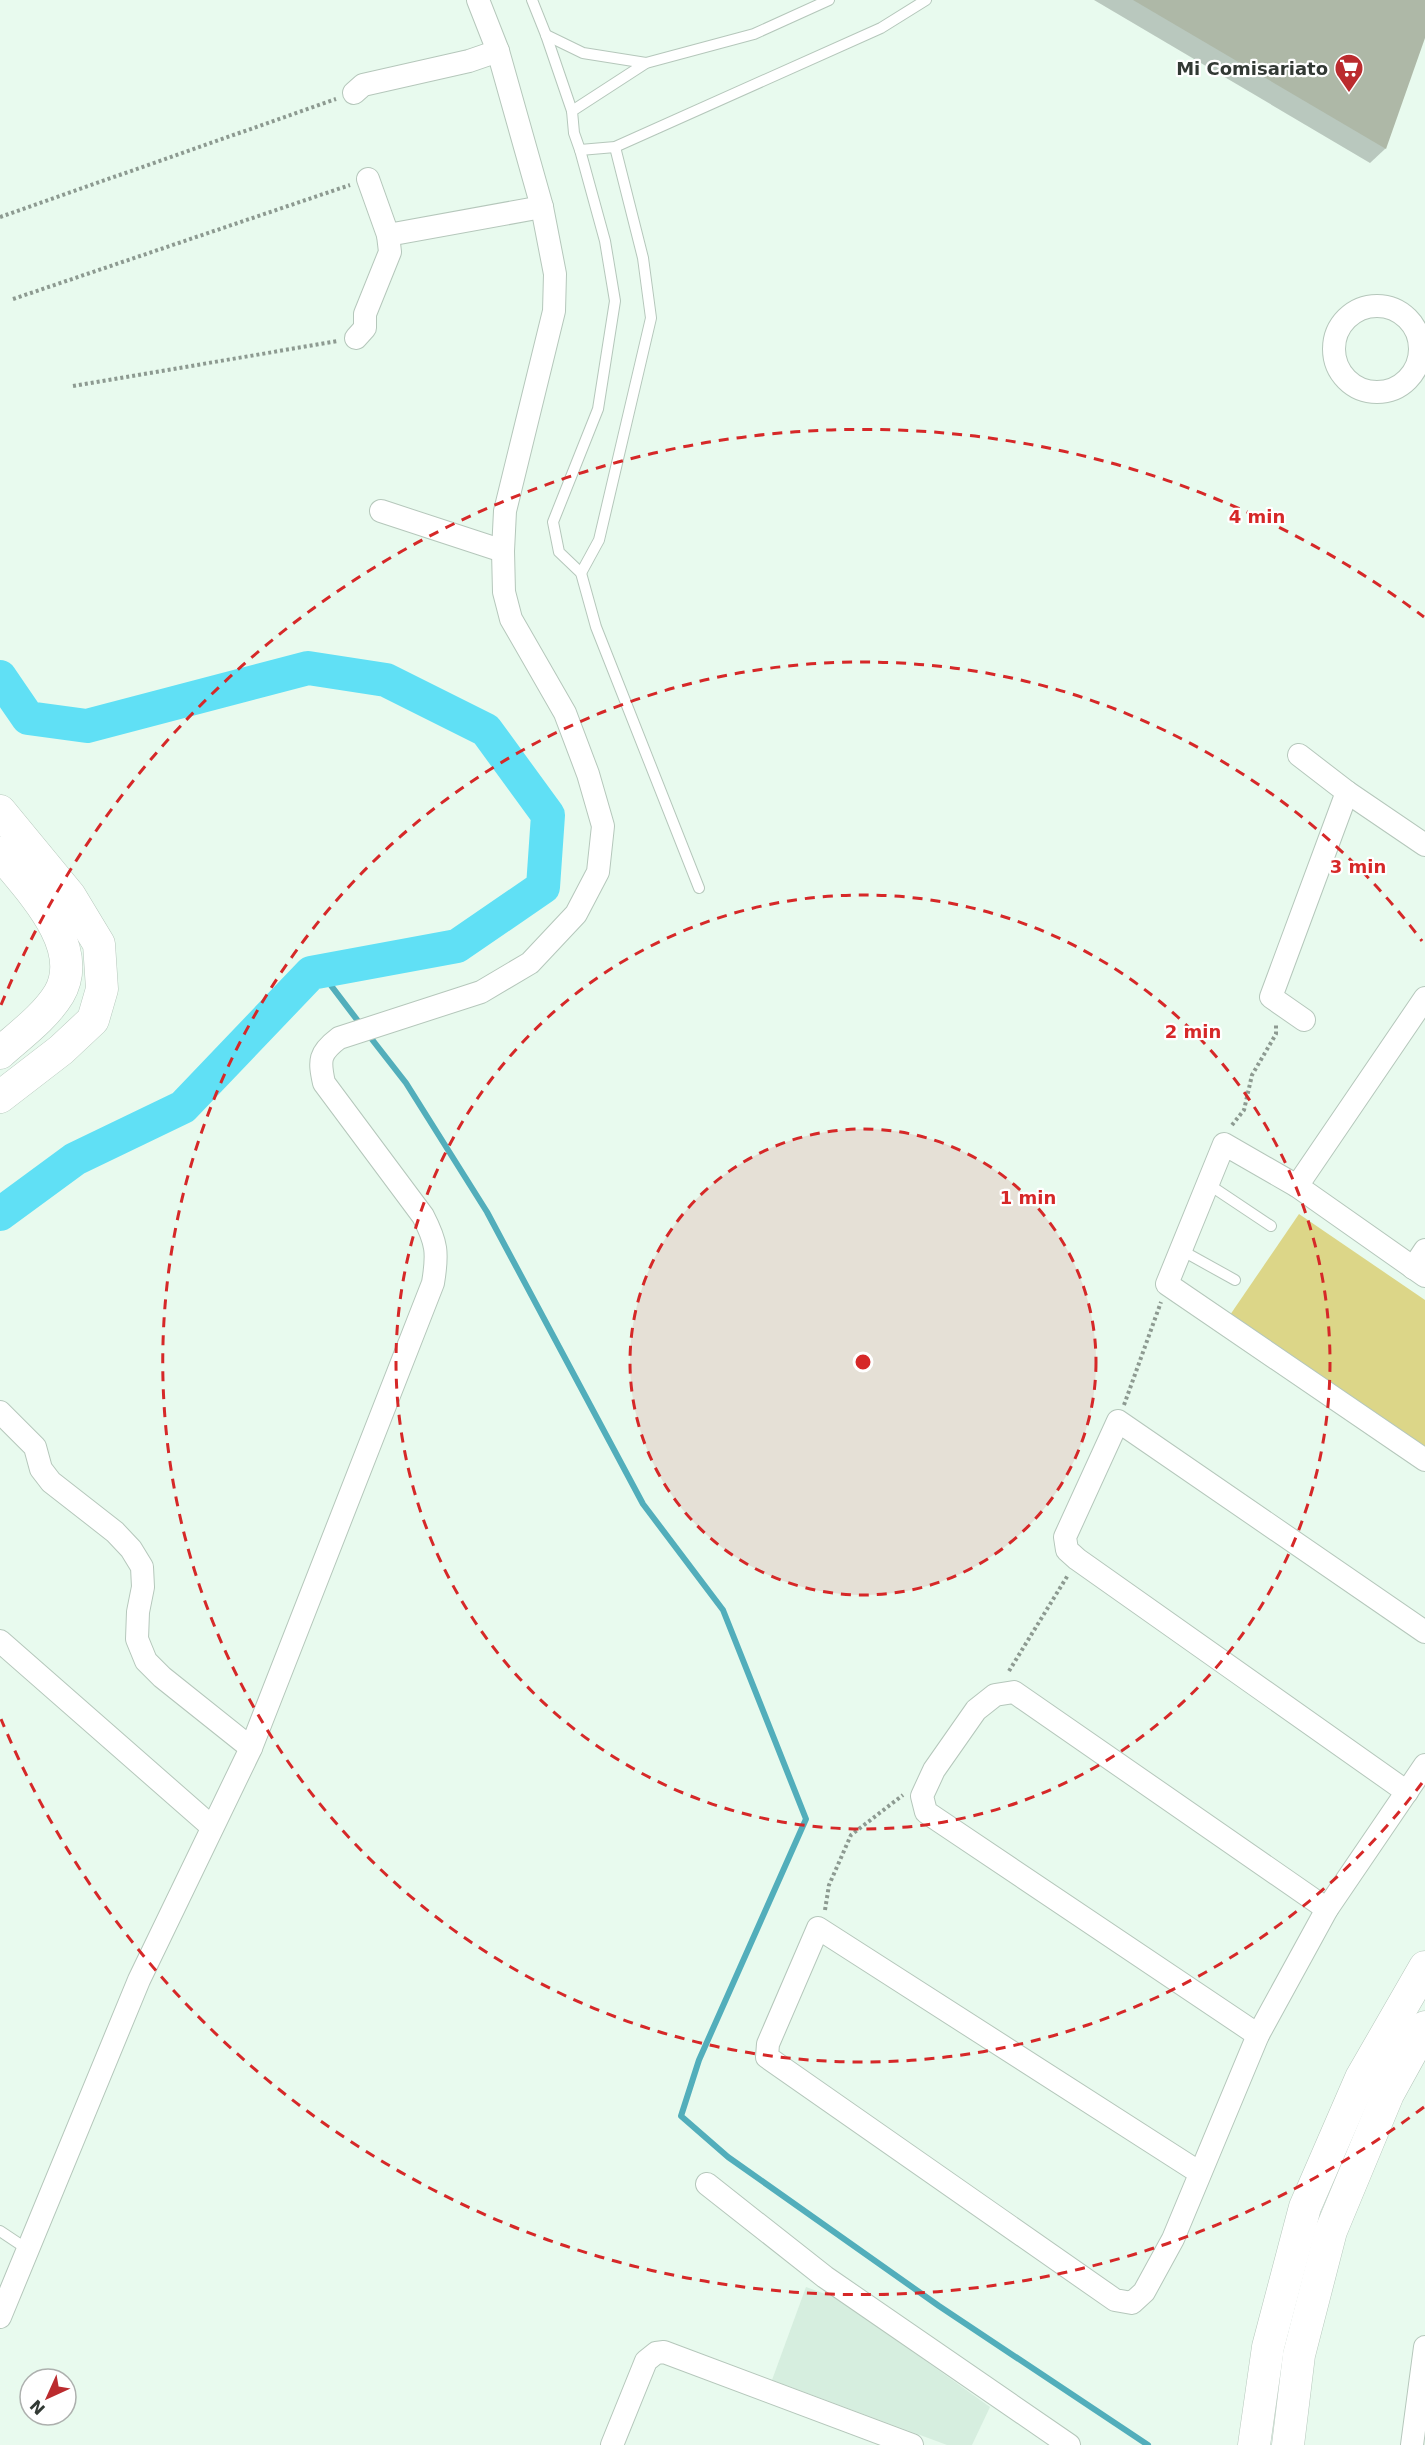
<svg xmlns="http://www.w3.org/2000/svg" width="1425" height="2445" viewBox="0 0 1425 2445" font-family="'DejaVu Sans',sans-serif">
	<rect width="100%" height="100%" fill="#e8faee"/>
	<!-- built -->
	<polygon fill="#d6eedf" points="806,2287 839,2299 990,2407 972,2445 947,2445 772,2380"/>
	<!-- green -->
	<polygon fill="#dcd688" points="1299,1214 1425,1300 1425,1449 1230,1315"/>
	<!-- shadow -->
	<polygon fill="#0003" points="1094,0 1425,0 1425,34 1385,149 1370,163"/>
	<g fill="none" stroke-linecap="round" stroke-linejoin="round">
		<!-- stream -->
		<g stroke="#52aebb" stroke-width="6">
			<polyline points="320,971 361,1025"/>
			<polyline points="367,1033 406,1083 487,1212 643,1504 723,1610 806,1819 699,2060 681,2116 728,2157 939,2306 1148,2445"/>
		</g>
		<!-- river -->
		<polyline stroke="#60e0f5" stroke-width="34" points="0,677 28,718 87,726 308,668 386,680 486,730 548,815 543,887 457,946 311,973 183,1107 75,1159 0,1214"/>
	</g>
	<!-- building -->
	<polygon fill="#aeb8a7" points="1133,0 1425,0 1425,38 1386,149"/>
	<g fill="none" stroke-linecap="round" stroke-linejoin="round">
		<!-- lane casing -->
		<g stroke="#b5c7bb" stroke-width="12">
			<g id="lane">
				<polyline points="532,0 546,35 572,111"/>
				<polyline points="829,0 754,34 646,63 572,111 574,133 580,150 615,147 881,28 926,0"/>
				<polyline points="546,35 583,53 646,63"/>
				<polyline points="580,150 605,241 615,301 598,409 553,522 559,552 581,573 596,627 699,888"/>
				<polyline points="581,573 599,540 651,318 643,258 615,147"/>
				<polyline points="1208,1184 1271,1226"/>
				<polyline points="1181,1250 1235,1280"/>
				<polyline points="0,2231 27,2249"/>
			</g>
		</g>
		<!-- street casing -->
		<g stroke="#b5c7bb" stroke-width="24">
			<g id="street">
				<polyline points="354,93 363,85 469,61 498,51"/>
				<polyline points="388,235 542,207"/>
				<circle cx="1377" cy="349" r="43"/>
				<polyline points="356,338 365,328 365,314 390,252 388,235 368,179"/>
				<polyline points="381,511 503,551"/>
				<polyline points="1299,755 1347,792 1271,997 1304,1020"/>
				<polyline points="1347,792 1425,845"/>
				<polyline points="1297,1186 1425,998"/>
				<polyline points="1413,1268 1425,1250"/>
				<polyline points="1425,1276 1297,1186 1224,1144 1167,1284 1425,1460"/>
				<polyline points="0,1412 35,1447 41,1469 51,1482 115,1532 131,1549 142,1567 143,1587 138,1612 137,1639 146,1661 162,1677 251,1748"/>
				<polyline points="0,1641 212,1827"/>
				<polyline points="1407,1792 1077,1559 1067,1550 1065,1537 1118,1421 1425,1632"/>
				<polyline points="1258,2035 926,1812 922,1796 934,1770 976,1710 995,1695 1014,1692 1327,1909"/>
				<polyline points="1200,2173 818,1928 768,2044 767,2057 1115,2300 1132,2303 1144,2292 1173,2239 1258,2035 1327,1909 1425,1765"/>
				<polyline points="707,2184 825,2277 1069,2445"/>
				<path d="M0 2317 139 1980 251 1748 433 1283C438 1253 437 1243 423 1216L324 1083C319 1060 319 1053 339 1038L481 992 530 963 576 914 598 872 603 826 588 774 565 713 511 619 504 592 503 551 505 511 554 311 555 274 542 207 498 51 478 0"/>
				<polyline points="612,2445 646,2361 656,2353 664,2352 912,2445"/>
				<polyline points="1412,2445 1425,2347"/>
			</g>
		</g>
		<!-- secondary casing -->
		<g stroke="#b5c7bb" stroke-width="33">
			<g id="secondary">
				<polyline points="0,811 70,896 99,944 102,989 93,1020 61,1050 0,1097"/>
				<path d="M0 853C28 888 87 946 59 994 45 1017 20 1035 0 1053"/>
				<polyline points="1254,2445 1268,2347 1305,2207 1361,2078 1425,1967"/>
				<polyline points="1288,2445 1299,2355 1331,2231 1388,2094 1425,2027"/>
			</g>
		</g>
		<!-- path -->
		<g stroke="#8d9a91" stroke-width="4" stroke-dasharray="3 3" stroke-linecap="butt">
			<polyline points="0,217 336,99"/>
			<polyline points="13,299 350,185"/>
			<polyline points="73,386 338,341"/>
			<polyline points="1232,1125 1244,1110 1252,1075 1276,1034 1276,1024"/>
			<polyline points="1124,1405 1161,1302"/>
			<polyline points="1009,1671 1068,1575"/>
			<polyline points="825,1910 829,1885 851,1835 903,1795"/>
		</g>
		<!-- lane -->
		<use href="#lane" stroke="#fff" stroke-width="10"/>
		<!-- street -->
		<use href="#street" stroke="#fff" stroke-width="22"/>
		<!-- secondary -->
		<use href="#secondary" stroke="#fff" stroke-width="32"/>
	</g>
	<!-- distance rings -->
	<circle cx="863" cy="1362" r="233" fill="#d62828" fill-opacity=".12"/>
	<g fill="none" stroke="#d62828" stroke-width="3" stroke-dasharray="10 8">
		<circle cx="863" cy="1362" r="233"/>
		<circle cx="863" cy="1362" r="467"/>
		<path d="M1422 1783A700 700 0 1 1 1422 941"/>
		<path d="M1424 2107A933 933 0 0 1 1 1719M1 1005A933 933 0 0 1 1424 617"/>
	</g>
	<!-- icons -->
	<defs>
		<g id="supermarket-pin" transform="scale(1.5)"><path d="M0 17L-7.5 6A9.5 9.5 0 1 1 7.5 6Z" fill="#bb2b2e" stroke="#fff"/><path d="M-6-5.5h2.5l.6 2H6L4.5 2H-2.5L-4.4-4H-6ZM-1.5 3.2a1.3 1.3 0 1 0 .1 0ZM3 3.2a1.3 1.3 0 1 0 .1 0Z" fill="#fff"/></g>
	</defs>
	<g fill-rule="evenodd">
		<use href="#supermarket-pin" x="1349" y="68"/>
	</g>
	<g text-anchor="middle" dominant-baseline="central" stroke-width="4.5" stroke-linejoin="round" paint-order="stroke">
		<!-- poi labels -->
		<g font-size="18" font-weight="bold" fill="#323934" stroke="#fff" text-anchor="end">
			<text x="1328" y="68">Mi Comisariato</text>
		</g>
	</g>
	<circle cx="863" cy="1362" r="9" fill="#d62828" stroke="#fff" stroke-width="3"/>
	<g font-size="18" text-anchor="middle" font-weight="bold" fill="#d62828" stroke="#fff" stroke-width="4.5" stroke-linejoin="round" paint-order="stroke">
		<text x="1257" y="523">4 min</text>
		<text x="1358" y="873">3 min</text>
		<text x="1193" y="1038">2 min</text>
		<text x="1028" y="1204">1 min</text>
	</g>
	<!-- north arrow -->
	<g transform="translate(48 2397) rotate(225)"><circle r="28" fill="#ffffff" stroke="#adb0ae" stroke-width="1.5"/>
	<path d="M0-4.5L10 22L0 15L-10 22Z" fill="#bb2b2e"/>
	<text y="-9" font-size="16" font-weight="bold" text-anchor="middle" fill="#323934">N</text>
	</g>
</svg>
